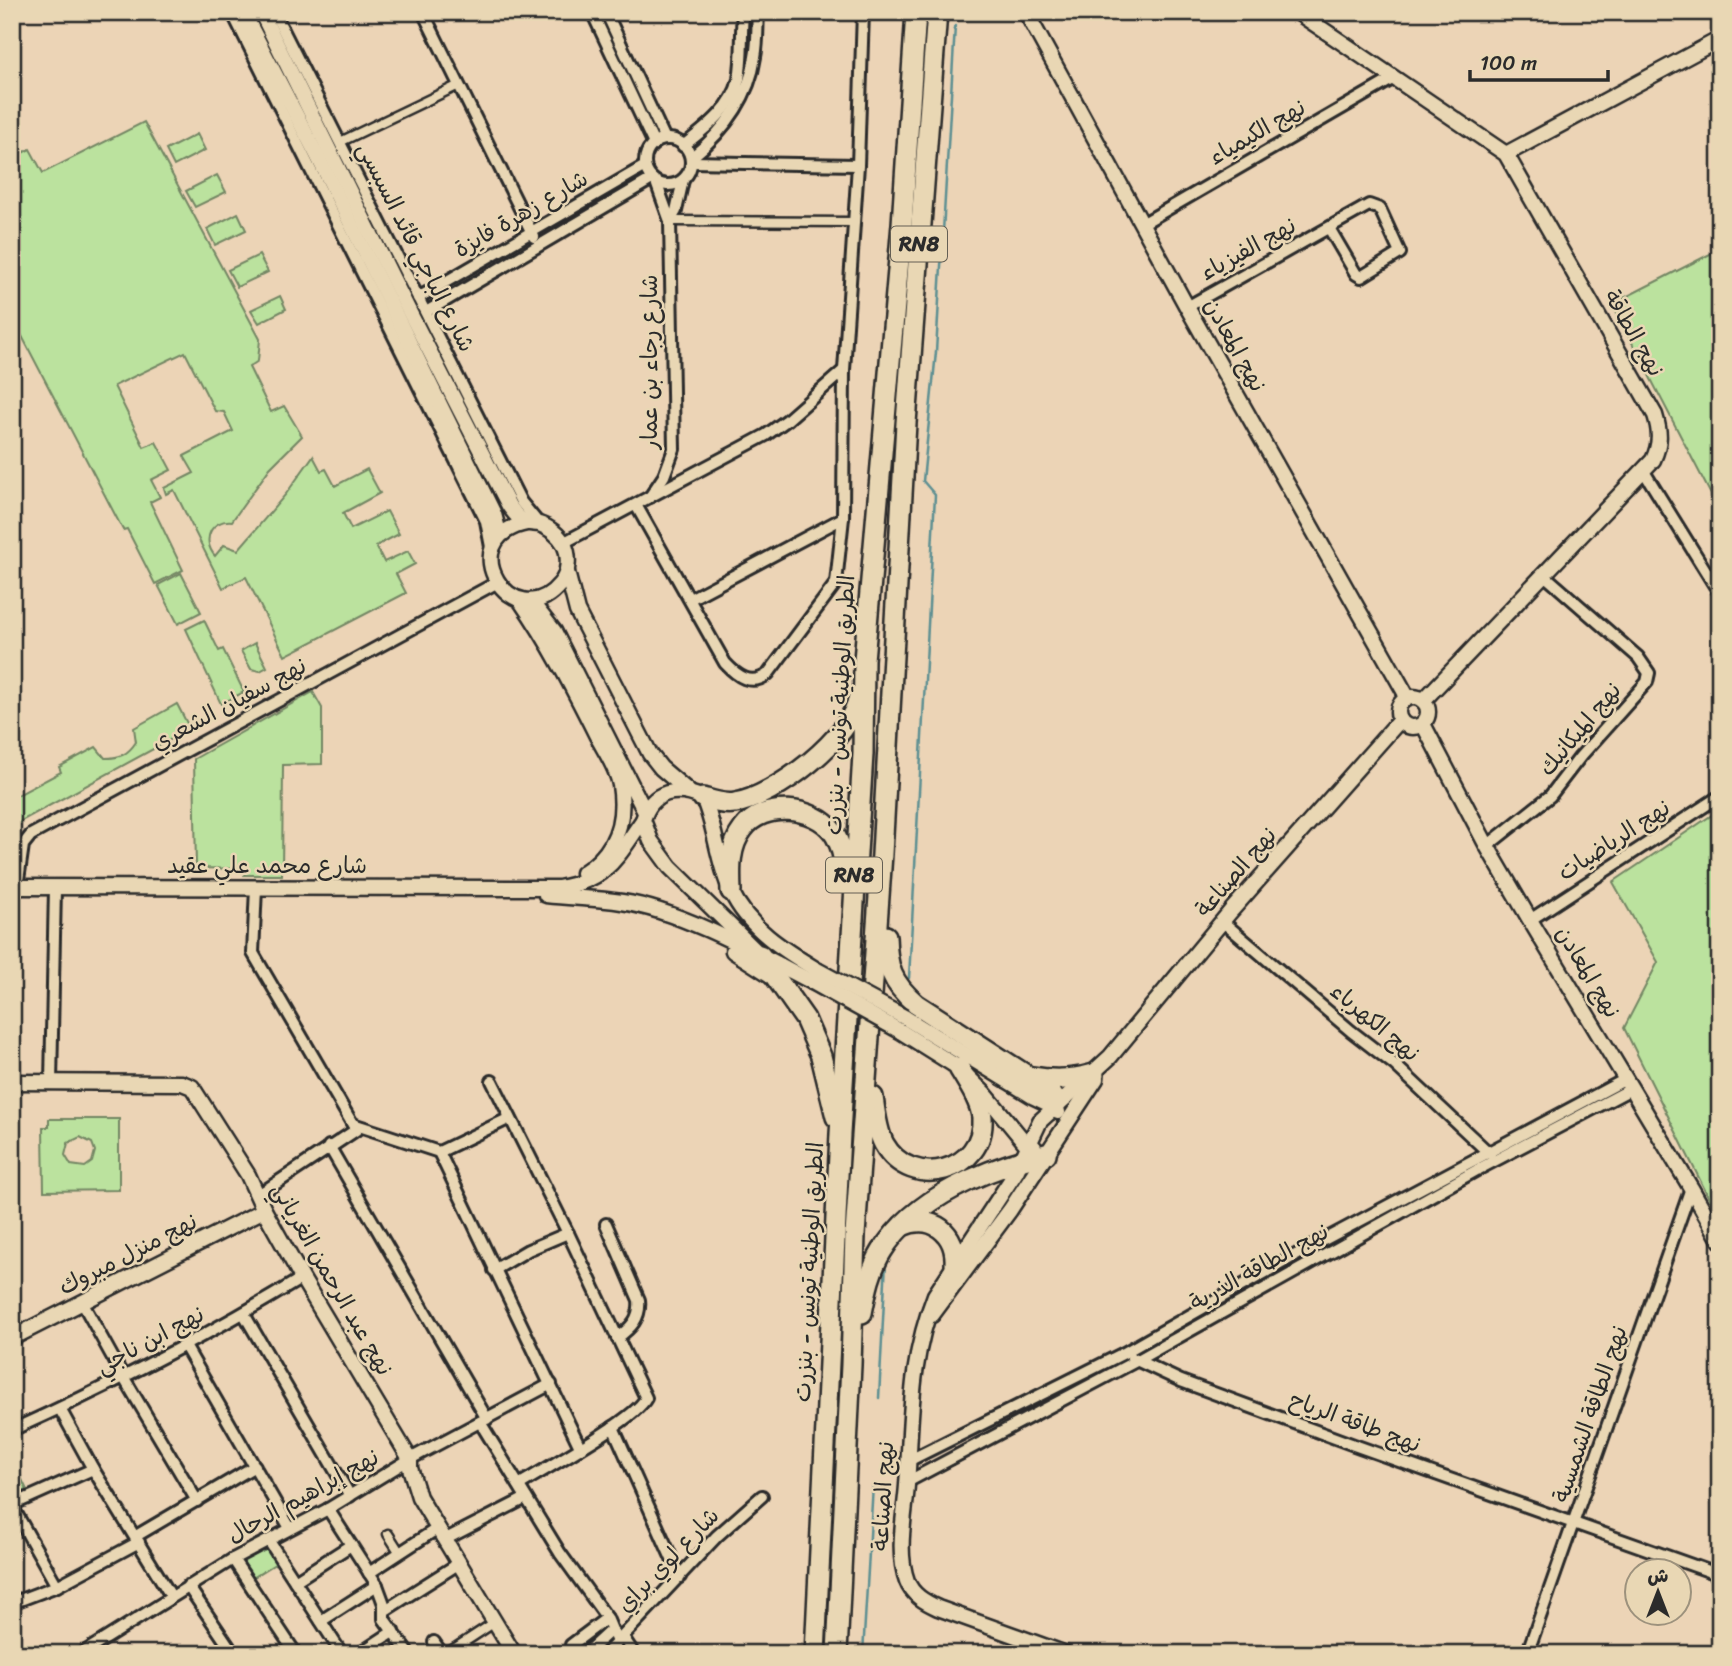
<svg xmlns="http://www.w3.org/2000/svg" width="1732" height="1666" viewBox="0 0 1732 1666" font-family="Sriracha,'Playpen Sans Arabic',sans-serif">
	<rect width="100%" height="100%" fill="#ecd4b6"/>
	<filter id="ink" filterUnits="userSpaceOnUse"><feTurbulence type="fractalNoise" baseFrequency=".0143" numOctaves="2"/><feDisplacementMap in="SourceGraphic" scale="14" xChannelSelector="R" yChannelSelector="G"/><feConvolveMatrix kernelMatrix="1 2 1 2 8 2 1 2 1" color-interpolation-filters="sRGB"/></filter>
	<g filter="url(#ink)">
		<!-- green -->
		<g fill="#bbe29e" stroke="#738664" stroke-width="2" fill-rule="evenodd">
			<path d="M144 122 260 339 258 361 249 367 271 412 284 406 302 436 270 468 232 521C211 519 201 540 215 556L224 545 238 550 286 494 313 456 321 471 326 469 335 486 367 469 380 493 343 513 351 529 387 511 399 534 376 546 384 562 408 551 415 564 396 574 406 593 285 656 246 577 223 588 174 490 166 494 164 488 194 473 184 456 233 431 224 412 215 411 185 352 114 386 144 447 156 442 171 470 151 480 160 497 150 502 183 570 155 584 127 529 123 530 12 317V158L30 149 43 173Z"/>
			<polygon points="197,134 205,150 174,166 166,150"/>
			<polygon points="217,175 226,192 195,207 186,191"/>
			<polygon points="238,213 246,230 215,245 207,229"/>
			<polygon points="1720,249 1720,512 1612,304"/>
			<polygon points="259,255 268,272 237,287 228,270"/>
			<polygon points="280,296 286,309 259,323 251,310"/>
			<polygon points="181,573 201,612 178,624 158,585"/>
			<polygon points="204,620 219,651 223,649 244,692 221,704 186,629"/>
			<polygon points="255,643 267,667 260,671 251,669 241,651"/>
			<polygon points="313,692 322,708 322,764 283,765 282,875 244,875 244,869 196,868 194,759"/>
			<path d="M177 704 190 729 21 821 12 841V798L61 772 59 767 96 747 105 758C121 758 128 754 136 742L134 728Z"/>
			<polygon points="1712,815 1720,828 1720,1197 1711,1202 1624,1028 1658,962 1613,882"/>
			<path d="M49 1119H119V1190L44 1191 43 1127H49ZM80 1137 92 1143 95 1151 92 1162 85 1167 71 1165 65 1155 68 1143Z"/>
			<polygon points="16,1467 27,1490 12,1497 12,1469"/>
			<polygon points="266,1544 278,1562 251,1579 239,1561"/>
		</g>
		<g fill="none" stroke-linecap="round" stroke-linejoin="round">
			<!-- stream -->
			<g stroke="#5d8f92" stroke-width="2.5">
				<polyline points="909,978 935,495 923,481 936,352 955,26"/>
				<polyline points="879,1398 886,1261"/>
				<polyline points="863,1654 873,1485"/>
			</g>
			<!-- pedestrian casing -->
			<g stroke="#2b2b2b" stroke-width="13">
				<g id="pedestrian">
					<polyline points="340,142 459,85"/>
					<polyline points="670,221 855,222"/>
					<polyline points="388,1534 400,1553"/>
					<polyline points="446,1654 495,1622"/>
				</g>
			</g>
			<!-- minor casing -->
			<g stroke="#2b2b2b" stroke-width="16">
				<g id="minor">
					<polyline points="232,12 486,521 491,547"/>
					<polyline points="274,12 521,502 539,524"/>
					<polyline points="423,12 534,237"/>
					<polyline points="592,12 654,144"/>
					<polyline points="606,12 665,139"/>
					<circle cx="668" cy="162" r="23"/>
					<path d="M683 146C706 128 733 108 739 79 743 57 741 34 743 12"/>
					<path d="M691 158C723 132 749 99 755 57 758 42 757 27 758 12"/>
					<polyline points="691,162 858,165"/>
					<polyline points="670,221 676,211 683,180"/>
					<polyline points="1142,224 1394,78"/>
					<polyline points="418,298 645,166"/>
					<polyline points="1187,307 1369,205 1380,209 1400,253 1361,277 1356,274 1329,228"/>
					<polyline points="426,312 652,179"/>
					<polyline points="1643,470 1720,594"/>
					<polyline points="650,497 664,476 674,449 670,221 656,182"/>
					<path d="M636 505 725 663C737 676 751 687 768 674L836 583 843 518 844 370 858 165 863 12"/>
					<polyline points="563,543 766,435 787,420 844,370"/>
					<polyline points="690,599 843,518"/>
					<polyline points="1487,846 1550,796 1580,757 1647,682 1649,673 1638,657 1543,574"/>
					<polyline points="17,887 23,845 31,835 496,583"/>
					<polyline points="256,888 253,953 356,1130 257,1196"/>
					<polyline points="1530,920 1720,796"/>
					<polyline points="1223,922 1351,1031 1395,1065 1490,1154"/>
					<path d="M492 1081 568 1233 646 1398C635 1420 544 1469 519 1485"/>
					<polyline points="51,1082 55,888"/>
					<polyline points="353,1124 439,1152 510,1118"/>
					<polyline points="329,1146 487,1419"/>
					<polyline points="439,1152 580,1447"/>
					<path d="M606 1224 639 1300C641 1318 631 1328 617 1338"/>
					<polyline points="494,1270 528,1250 568,1233"/>
					<polyline points="82,1302 124,1378 197,1501"/>
					<polyline points="244,1314 350,1496"/>
					<polyline points="185,1346 290,1528"/>
					<polyline points="1132,1358 1181,1381 1354,1445 1720,1575"/>
					<polyline points="60,1409 93,1469 171,1596"/>
					<polyline points="480,1422 560,1553 607,1618 617,1642"/>
					<polyline points="613,1427 680,1577"/>
					<path d="M12 1430C112 1385 209 1335 302 1278"/>
					<polyline points="908,1461 1124,1353 1301,1252 1626,1079"/>
					<polyline points="907,1482 1136,1361 1477,1170 1631,1089"/>
					<polyline points="12,1505 93,1469"/>
					<polyline points="12,1506 57,1586"/>
					<polyline points="328,1509 377,1585 384,1604 384,1619 409,1654"/>
					<polyline points="136,1536 255,1466"/>
					<polyline points="444,1540 526,1498"/>
					<polyline points="269,1541 342,1654"/>
					<polyline points="233,1559 296,1654"/>
					<polyline points="369,1573 438,1528"/>
					<polyline points="295,1581 351,1545"/>
					<polyline points="188,1586 234,1654"/>
					<polyline points="12,1603 57,1586 139,1542"/>
					<polyline points="384,1611 458,1564"/>
					<polyline points="321,1621 377,1585"/>
					<polyline points="623,1637 634,1654"/>
					<polyline points="434,1642 442,1654"/>
					<polyline points="81,1654 233,1559 328,1509 410,1459 551,1384"/>
					<polyline points="359,1654 394,1631"/>
					<polyline points="571,1654 571,1645 607,1618"/>
					<polyline points="585,1654 610,1631"/>
					<polyline points="606,1654 717,1536 762,1496"/>
					<polyline points="1527,1654 1691,1188"/>
				</g>
			</g>
			<!-- tertiary casing -->
			<g stroke="#2b2b2b" stroke-width="19">
				<g id="tertiary">
					<polyline points="243,12 318,157 494,514 498,529 496,540"/>
					<path d="M261 12 408 309 509 506C513 511 517 518 523 521 528 524 534 523 539 524 549 527 559 535 564 544 570 556 569 574 560 584 514 640 449 539 527 523"/>
					<polyline points="1026,12 1187,307 1408,698"/>
					<path d="M1297 12 1506 154 1655 415C1660 431 1661 443 1653 460L1423 701"/>
					<polyline points="1506,154 1720,39"/>
					<polyline points="567,572 577,611 650,754 661,768 688,791"/>
					<path d="M520 600C550 643 574 690 597 736 605 751 617 768 620 785 626 823 615 853 583 873"/>
					<polyline points="533,604 554,631 645,812"/>
					<circle cx="1413" cy="712" r="15"/>
					<polyline points="1423,724 1487,846 1530,920 1691,1188 1720,1240"/>
					<path d="M12 887 559 888C609 879 615 859 643 820"/>
					<path d="M546 895C572 898 597 898 622 902 680 910 760 955 812 982"/>
					<polyline points="733,951 772,976"/>
					<path d="M760 955 670 867 651 841 643 820C652 790 677 786 703 798 716 827 717 862 731 891 748 928 784 950 817 970"/>
					<polyline points="904,1017 1034,1097 1055,1107 1058,1112"/>
					<polyline points="900,1031 959,1068 985,1094 1027,1145 1034,1147"/>
					<polyline points="12,1082 182,1083 192,1087 248,1175 264,1210 302,1278 410,1459 410,1468 419,1497 514,1654"/>
					<polyline points="932,1315 1010,1210 1096,1079"/>
					<polyline points="12,1338 264,1210"/>
					<path d="M1066 1654 938 1608C925 1602 912 1595 907 1581 896 1551 905 1515 907 1485 912 1415 909 1362 935 1295L1016 1172 1040 1121 1110 1057 1230 912 1400 720"/>
				</g>
			</g>
			<!-- motorway casing -->
			<g stroke="#2b2b2b" stroke-width="24">
				<g id="motorway">
					<path d="M703 798C713 801 724 805 735 803 774 797 854 737 859 695"/>
					<path d="M731 891C730 869 729 847 743 829 763 801 814 806 833 832 843 846 844 863 846 879"/>
					<path d="M886 936C887 968 891 982 916 1004L1043 1086 1052 1094 1055 1107"/>
					<polyline points="760,955 805,1019 821,1056 836,1117"/>
					<path d="M1033 1077C1054 1081 1073 1080 1094 1074"/>
					<path d="M873 1097C875 1112 877 1131 884 1144 911 1192 986 1172 982 1117 980 1100 967 1082 959 1068"/>
					<path d="M902 1226C932 1213 957 1233 955 1265"/>
					<path d="M862 1313C866 1292 870 1270 882 1251 915 1197 988 1168 1046 1154"/>
					<polyline points="815,1654 840,1134 863,754 864,660 902,224 916,12"/>
					<polyline points="837,1654 851,1365 855,1235 882,854 906,423 937,12"/>
				</g>
			</g>
			<!-- pedestrian -->
			<use href="#pedestrian" stroke="#e9d7b4" stroke-width="8"/>
			<!-- minor -->
			<use href="#minor" stroke="#e9d7b4" stroke-width="10"/>
			<!-- tertiary -->
			<use href="#tertiary" stroke="#e9d7b4" stroke-width="14"/>
			<!-- motorway -->
			<use href="#motorway" stroke="#e9d7b4" stroke-width="19"/>
			<!-- tertiary-bridge casing -->
			<g stroke="#2b2b2b" stroke-width="19" stroke-linecap="butt">
				<g id="tertiary-bridge">
					<polyline points="817,970 904,1017"/>
					<polyline points="812,982 900,1031"/>
				</g>
			</g>
			<!-- tertiary-bridge -->
			<use href="#tertiary-bridge" stroke="#e9d7b4" stroke-width="14"/>
		</g>
	</g>
	<g text-anchor="middle" dominant-baseline="central" stroke-width="5" stroke-linejoin="round" paint-order="stroke">
		<!-- shield labels -->
		<g fill="#e9d7b4" stroke="#645f54" stroke-width="2">
			<rect x="891" y="226.5" width="56" height="35" rx="5"/>
			<rect x="826" y="857.5" width="56" height="35" rx="5"/>
		</g>
		<g font-size="21" font-weight="bold" fill="#2b2b2b">
			<text x="919" y="244">RN8</text>
			<text x="854" y="875">RN8</text>
		</g>
		<!-- street labels -->
		<g font-size="23" fill="#2b2b2b" stroke="#e9d7b4">
			<text transform="translate(1257 132) rotate(-30)">نهج الكيمياء</text>
			<text transform="translate(521 214) rotate(-30)">شارع زهرة فايزة</text>
			<text transform="translate(416 247) rotate(63)">شارع الباجي قائد السبسي</text>
			<text transform="translate(1248 249) rotate(-29)">نهج الفيزياء</text>
			<text transform="translate(1634 333) rotate(60)">نهج الطاقة</text>
			<text transform="translate(1235 345) rotate(61)">نهج المعادن</text>
			<text transform="translate(649 362) rotate(-90)">شارع رجاء بن عمار</text>
			<text transform="translate(229 704) rotate(-28)">نهج سفيان الشعري</text>
			<text transform="translate(840 705) rotate(-87)">الطريق الوطنية تونس - بنزرت</text>
			<text transform="translate(1580 729) rotate(-50)">نهج الميكانيك</text>
			<text transform="translate(1614 840) rotate(-33)">نهج الرياضيات</text>
			<text x="267" y="865">شارع محمد علي عقيد</text>
			<text transform="translate(1236 872) rotate(-49)">نهج الصناعة</text>
			<text transform="translate(1588 972) rotate(59)">نهج المعادن</text>
			<text transform="translate(1375 1022) rotate(40)">نهج الكهرباء</text>
			<text transform="translate(128 1254) rotate(-27)">نهج منزل مبروك</text>
			<text transform="translate(1259 1267) rotate(-29)">نهج الطاقة الذرية</text>
			<text transform="translate(809 1272) rotate(-87)">الطريق الوطنية تونس - بنزرت</text>
			<text transform="translate(332 1279) rotate(60)">نهج عبد الرحمن الغرياني</text>
			<text transform="translate(150 1340) rotate(-28)">نهج ابن ناجي</text>
			<text transform="translate(1590 1414) rotate(-71)">نهج الطاقة الشمسية</text>
			<text transform="translate(1355 1422) rotate(20)">نهج طاقة الرياح</text>
			<text transform="translate(303 1496) rotate(-29)">نهج إبراهيم الرحال</text>
			<text transform="translate(883 1496) rotate(-87)">نهج الصناعة</text>
			<text transform="translate(668 1560) rotate(-46)">شارع لوي براي</text>
		</g>
	</g>
	<!-- margin -->
	<rect width="1732" height="1666" fill="none" stroke="#e9d7b4" stroke-width="42"/>
	<rect x="21" y="21" width="1690" height="1624" fill="none" stroke="#2b2b2b" stroke-width="2.5" filter="url(#ink)"/>
	<!-- north arrow -->
	<g transform="translate(1658 1592)"><circle r="33" fill="#e9d7b4" stroke="#9d927d" stroke-width="2"/>
	<path d="M0-5L12 26L0 18L-12 26Z" fill="#2b2b2b"/>
	<text y="-10" font-size="19" font-weight="bold" text-anchor="middle" fill="#2b2b2b">ش</text>
	</g>
	<!-- scale -->
	<path d="M1470 70v10h138v-10" fill="none" stroke="#2b2b2b" stroke-width="3.5"/>
	<text x="1480" y="70" font-size="21" fill="#2b2b2b" stroke="#e9d7b4" stroke-width="5" paint-order="stroke">100 m</text>
</svg>
